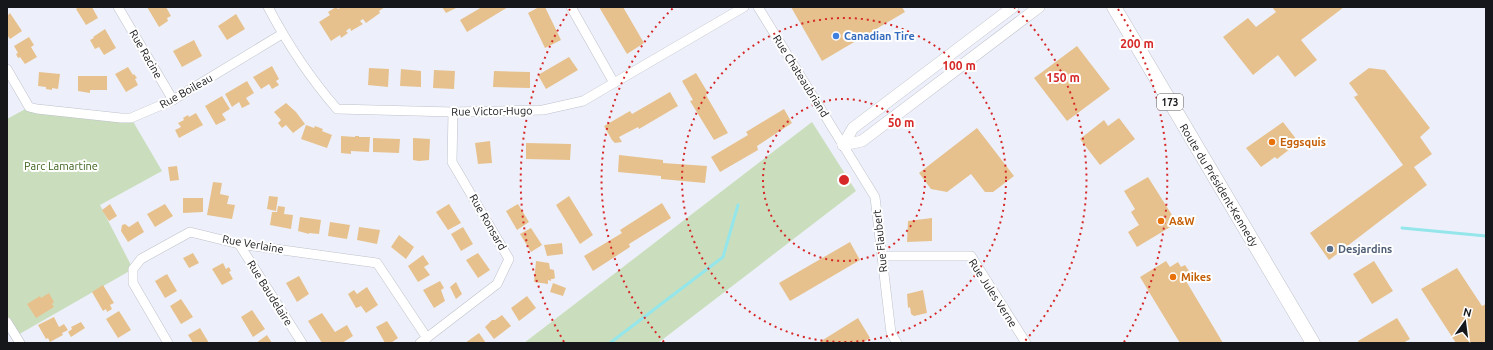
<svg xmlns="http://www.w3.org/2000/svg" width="1493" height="350" viewBox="0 0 1493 350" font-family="Ubuntu,sans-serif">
	<rect width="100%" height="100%" fill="#edf0fa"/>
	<!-- green -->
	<g fill="#cadebd">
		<polygon points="29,107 131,118 162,171 100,205 133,269 16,336 7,321 7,119"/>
		<polygon points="812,122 856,191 658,343 524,343"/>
	</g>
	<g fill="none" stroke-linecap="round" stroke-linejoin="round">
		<!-- stream -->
		<g stroke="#94e6eb" stroke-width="3">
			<polyline points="1402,228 1486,236"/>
			<polyline points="610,343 723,257 738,205"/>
		</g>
	</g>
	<!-- building -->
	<g fill="#e7c18d">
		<polygon points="79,7 92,7 98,18 86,25 76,9"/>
		<polygon points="147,7 166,7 171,16 167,18 168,21 159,27"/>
		<polygon points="336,7 338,9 342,7 385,7 379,11 380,13 366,23 363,19 360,21 363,24 351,31 350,28 346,31 348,33 341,38 340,35 331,41 319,22 330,15 328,12"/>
		<polygon points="442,7 458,7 446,13"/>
		<polygon points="482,7 508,7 467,32 460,20"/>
		<polygon points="539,7 545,7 561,40 545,48 528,13"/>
		<polygon points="599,7 623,7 644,43 627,54"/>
		<polygon points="791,7 902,7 905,12 822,61"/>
		<polygon points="1272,7 1344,7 1301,40 1317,60 1295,77 1278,55 1253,75 1223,37 1248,18 1256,27 1276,12"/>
		<polygon points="10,13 22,31 10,39 7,35 7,16"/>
		<polygon points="236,14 245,29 227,40 218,26"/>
		<polygon points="105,29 116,48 104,55 99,47 95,49 90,40 94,38 93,37"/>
		<polygon points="29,37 34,45 31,47 37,57 25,64 20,57 18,58 16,54 18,53 14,46"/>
		<polygon points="194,40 202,56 182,67 173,51"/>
		<polygon points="1077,46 1110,89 1067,121 1034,78"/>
		<polygon points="569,57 578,70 546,89 538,75"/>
		<polygon points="272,66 279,79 276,81 279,85 272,89 269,84 261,89 253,77"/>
		<polygon points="128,67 133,75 134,74 137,78 135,79 138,85 126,92 115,74"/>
		<polygon points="369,68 389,69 388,87 368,85"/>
		<polygon points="1369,68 1385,70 1430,128 1420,137 1432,154 1414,167 1427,185 1329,260 1310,233 1403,165 1354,97 1358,95 1349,83"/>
		<polygon points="401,69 421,71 421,87 400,86"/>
		<polygon points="434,70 455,71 454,89 433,88"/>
		<polygon points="494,71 530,72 530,88 493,87"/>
		<polygon points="39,72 60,74 58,89 52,88 52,90 46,89 46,87 38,86"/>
		<polygon points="696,73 708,93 706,95 728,133 714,140 690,101 693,100 682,81"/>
		<polygon points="78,76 107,76 107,90 90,90 90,93 78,91"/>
		<polygon points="247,81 254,93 246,98 250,104 242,108 239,102 232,107 225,94"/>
		<polygon points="670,92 678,106 639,129 638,127 619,137 622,142 615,143 612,140 604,126 630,111 632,114"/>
		<polygon points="222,96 230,109 222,114 226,120 216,125 205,106"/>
		<polygon points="286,103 296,112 305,124 293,133 286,125 282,128 278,123 281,120 274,112"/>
		<polygon points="784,109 792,123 757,146 758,150 720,172 711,157 748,135 746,132"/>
		<polygon points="196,113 203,125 179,138 175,130 181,127 178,123 184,120 183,118 188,115 189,117"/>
		<polygon points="1119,118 1135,139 1100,165 1080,139 1104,120 1108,126"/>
		<polygon points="1283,122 1297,140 1288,146 1290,149 1277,159 1275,157 1261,167 1246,148"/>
		<polygon points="306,125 314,128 315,126 323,129 322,131 332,135 327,148 301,139"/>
		<polygon points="977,128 1014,176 993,192 985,192 971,174 947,192 931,189 919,173"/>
		<polygon points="341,136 355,137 355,136 359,136 359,137 370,137 369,152 351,151 351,154 341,153"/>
		<polygon points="373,138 400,139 399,153 373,152"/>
		<polygon points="413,138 430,139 429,160 419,161 413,160"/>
		<polygon points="490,141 492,163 478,164 475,143"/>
		<polygon points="526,143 571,144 570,160 526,159"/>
		<polygon points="619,155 663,160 663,163 707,166 705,183 661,179 661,176 618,172"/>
		<polygon points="177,166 179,180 170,181 168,167"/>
		<polygon points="1148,177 1177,223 1137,247 1128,232 1139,225 1131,212 1135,209 1124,191"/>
		<polygon points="213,182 222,183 220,194 229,196 227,204 235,205 232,219 207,215"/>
		<polygon points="269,196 278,197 276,211 267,209"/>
		<polygon points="569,196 593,235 580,244 556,205"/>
		<polygon points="183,198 203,198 203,212 183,213"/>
		<polygon points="662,203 671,218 629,244 630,247 593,271 584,256 622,233 620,230"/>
		<polygon points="110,204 117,216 109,221 102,210"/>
		<polygon points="165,204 173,216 155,227 147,214"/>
		<polygon points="449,204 461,223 448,230 436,212"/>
		<polygon points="518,204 529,222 517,230 506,211"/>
		<polygon points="278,206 285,207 284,214 293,215 291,229 270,225 272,212 277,212"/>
		<polygon points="300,217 321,220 319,234 309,233 309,234 298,231"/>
		<polygon points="932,218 932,241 907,242 908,221"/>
		<polygon points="138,221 144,232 128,242 121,231 122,225 125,224 129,227"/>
		<polygon points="330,222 350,225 347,239 328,236"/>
		<polygon points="359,227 380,230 377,244 357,240"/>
		<polygon points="463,227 473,244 461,251 451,234"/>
		<polygon points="531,228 542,245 531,252 520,234"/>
		<polygon points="399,235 414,247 406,259 391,247"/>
		<polygon points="850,242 860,260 790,301 779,283"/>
		<polygon points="562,243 563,254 547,256 544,245"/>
		<polygon points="193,253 199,263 189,268 183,258"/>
		<polygon points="478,253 490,270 478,278 466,260"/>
		<polygon points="423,255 429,264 424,267 430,275 418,282 408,266"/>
		<polygon points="536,261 549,263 550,269 554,270 555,278 553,279 551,279 551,281 548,280 548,284 534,282"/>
		<polygon points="1166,261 1170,267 1178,262 1181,267 1185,265 1189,271 1186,273 1189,279 1186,281 1223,343 1180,343 1140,277"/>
		<polygon points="1374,261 1393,291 1372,304 1353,274"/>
		<polygon points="223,263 226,269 229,267 231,271 229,272 233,279 222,285 212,269"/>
		<polygon points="1457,268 1482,306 1486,304 1486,343 1456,343 1421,289"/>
		<polygon points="167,274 177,291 165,298 155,281"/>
		<polygon points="299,276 309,294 297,302 286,283"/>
		<polygon points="440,281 444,288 441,290 445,301 434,308 423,290"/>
		<polygon points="456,282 462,294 456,299 450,287"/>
		<polygon points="553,283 566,288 563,296 550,292"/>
		<polygon points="103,285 114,303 110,305 112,309 107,312 106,309 103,311 92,292"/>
		<polygon points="367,287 378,305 366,313 361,306 356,308 348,294 354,290 357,294"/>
		<polygon points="923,290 927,313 914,316 911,314 910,307 908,308 907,294"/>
		<polygon points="49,293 54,302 52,304 54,307 36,318 27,304 40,296 41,298"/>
		<polygon points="527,296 536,308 519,321 511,308"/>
		<polygon points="181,299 193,317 181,324 170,306"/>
		<polygon points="252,310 265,329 253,337 241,317"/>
		<polygon points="119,311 131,330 118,338 106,319"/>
		<polygon points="322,313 335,332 347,325 353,336 342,343 322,343 308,321"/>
		<polygon points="502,315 511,326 494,339 485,327 492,320 495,320"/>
		<polygon points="54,317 59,327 64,324 68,330 62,333 63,335 50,342 48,338 46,339 38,325"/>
		<polygon points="858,318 870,338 862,343 818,343"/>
		<polygon points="1397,318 1410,339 1403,343 1359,343 1358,341"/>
		<polygon points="387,321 398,338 391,343 385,343 376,327"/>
		<polygon points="81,322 85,328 71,337 68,332 72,329 71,327"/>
		<polygon points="200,328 209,343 193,343 188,335"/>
		<polygon points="479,333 486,343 465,343"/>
		<polygon points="267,335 272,343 256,343"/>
	</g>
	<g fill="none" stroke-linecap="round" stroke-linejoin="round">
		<!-- minor casing -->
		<g stroke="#bec1ca" stroke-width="10">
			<g id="minor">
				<polyline points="118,7 173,100"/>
				<path d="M268 7C287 43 310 78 337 109L453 112 543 110 583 101 744 7"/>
				<polyline points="571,7 614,83"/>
				<polyline points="758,7 875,197 891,333 897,343"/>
				<polyline points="7,69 29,107 37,109 121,118 131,118 173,100 282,34"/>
				<polyline points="239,244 302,343"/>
				<polyline points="882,256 971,256 1026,343"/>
				<polyline points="7,322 20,343"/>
				<polyline points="168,343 133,283 133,269 141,259 190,232 239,244 377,263 427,338"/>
				<polyline points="420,343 497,284 509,259 452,162 453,112"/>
			</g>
		</g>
		<!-- tertiary casing -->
		<g stroke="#bec1ca" stroke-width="12">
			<g id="tertiary">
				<polyline points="843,145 862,141 1039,7"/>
				<polyline points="843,145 853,128 1013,7"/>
			</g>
		</g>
		<!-- primary casing -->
		<g stroke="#bec1ca" stroke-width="15">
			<polyline id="primary" points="1114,7 1313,343"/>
		</g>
		<!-- minor -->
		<use href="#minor" stroke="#fff" stroke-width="9"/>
		<!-- tertiary -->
		<use href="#tertiary" stroke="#fff" stroke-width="11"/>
		<!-- primary -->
		<use href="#primary" stroke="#fff" stroke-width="14"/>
	</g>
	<!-- distance rings -->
	<g fill="none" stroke="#d62828" stroke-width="2" stroke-dasharray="2 4">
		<circle cx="844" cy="180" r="81"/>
		<circle cx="844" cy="180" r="162"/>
		<path d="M664 342A242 242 0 0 1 674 7M1014 7A242 242 0 0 1 1024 342"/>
		<path d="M564 342A323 323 0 0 1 570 9M1118 9A323 323 0 0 1 1124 342"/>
	</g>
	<!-- markers -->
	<circle fill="#3f7fe0" stroke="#fefefe" stroke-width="1.5" cx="836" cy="36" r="4"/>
	<g fill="#e8710a" stroke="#fefefe" stroke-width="1.5">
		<circle cx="1272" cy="142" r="4"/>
		<circle cx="1161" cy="221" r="4"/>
		<circle cx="1173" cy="277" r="4"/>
	</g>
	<circle fill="#5c6f8a" stroke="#fefefe" stroke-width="1.5" cx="1330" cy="249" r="4"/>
	<g text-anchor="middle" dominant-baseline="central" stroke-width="4" stroke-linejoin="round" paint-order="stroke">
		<!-- shield labels -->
		<rect fill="#fefefe" stroke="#5c5c5e" stroke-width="1" x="1157" y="94" width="26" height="16" rx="3"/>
		<g font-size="10" font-weight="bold" fill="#16171a">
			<text x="1170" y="102">173</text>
		</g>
		<!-- shop labels -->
		<g font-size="11" font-weight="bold" fill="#366cbe" stroke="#fefefe" text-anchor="start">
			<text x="844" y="36">Canadian Tire</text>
		</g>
		<!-- street labels -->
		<g font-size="11" fill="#16171a" stroke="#fefefe">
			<text transform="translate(146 54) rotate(60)">Rue Racine</text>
			<text transform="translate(801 76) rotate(58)">Rue Chateaubriand</text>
			<text transform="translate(186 91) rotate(-29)">Rue Boileau</text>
			<text transform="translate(492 111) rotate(-1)">Rue Victor-Hugo</text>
			<text transform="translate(1219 185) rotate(59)">Route du Président-Kennedy</text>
			<text transform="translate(488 222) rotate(60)">Rue Ronsard</text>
			<text transform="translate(880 241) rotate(-96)">Rue Flaubert</text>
			<text transform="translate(253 244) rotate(10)">Rue Verlaine</text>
			<text transform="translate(270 293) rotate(58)">Rue Baudelaire</text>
			<text transform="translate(993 293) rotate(57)">Rue Jules Verne</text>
		</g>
		<!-- food labels -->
		<g font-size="11" font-weight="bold" fill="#c56008" stroke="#fefefe" text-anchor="start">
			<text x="1280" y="142">Eggsquis</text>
			<text x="1169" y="221">A&amp;W</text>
			<text x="1181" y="277">Mikes</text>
		</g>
		<!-- park labels -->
		<g font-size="11" fill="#3d641d" stroke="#fefefe">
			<text x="61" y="166">Parc Lamartine</text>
		</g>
		<!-- service labels -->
		<g font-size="11" font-weight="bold" fill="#4e5e75" stroke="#fefefe" text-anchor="start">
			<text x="1338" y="249">Desjardins</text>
		</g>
	</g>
	<circle cx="844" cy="180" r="6" fill="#d62828" stroke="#fefefe" stroke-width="2"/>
	<g font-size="12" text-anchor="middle" font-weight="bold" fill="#d62828" stroke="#fefefe" stroke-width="4" stroke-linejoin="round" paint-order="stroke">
		<text x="1137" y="48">200 m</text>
		<text x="959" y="70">100 m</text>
		<text x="1063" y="82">150 m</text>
		<text x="901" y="127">50 m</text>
	</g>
	<!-- border -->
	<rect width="1493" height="350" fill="none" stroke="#16171a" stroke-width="16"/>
	<!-- north arrow -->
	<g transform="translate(1465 322) rotate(14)" stroke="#fefefe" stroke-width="3" paint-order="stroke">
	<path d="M0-3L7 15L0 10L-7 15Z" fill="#16171a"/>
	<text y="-6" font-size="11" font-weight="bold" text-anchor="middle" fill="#16171a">N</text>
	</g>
</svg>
